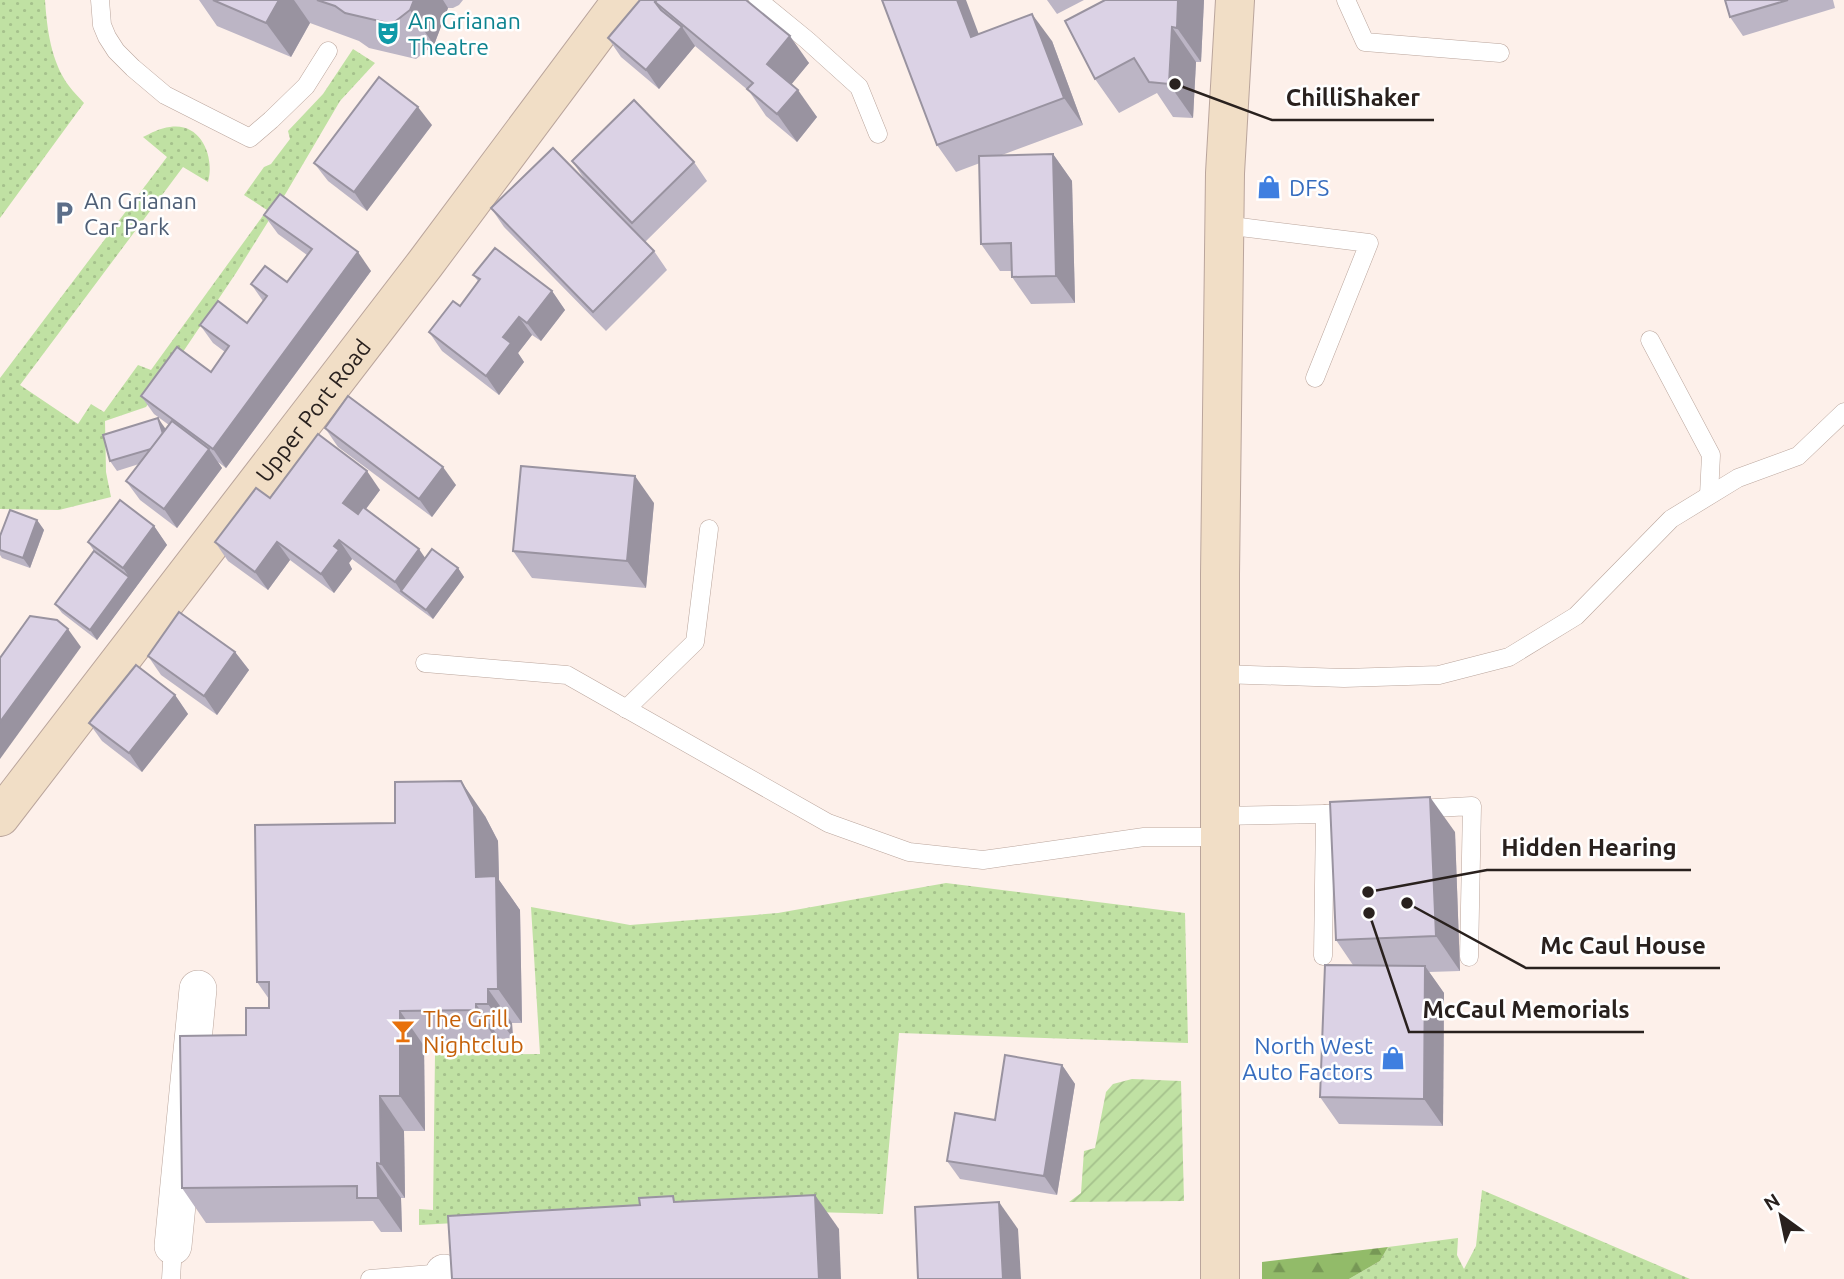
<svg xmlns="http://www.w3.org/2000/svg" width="1844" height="1279" viewBox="0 0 1844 1279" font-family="Ubuntu,sans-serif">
	<defs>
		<pattern id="grass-dots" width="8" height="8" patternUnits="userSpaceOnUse" patternTransform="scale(1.75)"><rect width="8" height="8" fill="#c0e1a3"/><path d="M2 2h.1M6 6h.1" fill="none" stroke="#a5c18c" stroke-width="1.8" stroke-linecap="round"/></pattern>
		<pattern id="forest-firs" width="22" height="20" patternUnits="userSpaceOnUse" patternTransform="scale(1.75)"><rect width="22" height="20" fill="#92bb69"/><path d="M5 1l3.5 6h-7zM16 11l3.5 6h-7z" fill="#779856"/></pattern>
		<pattern id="garden-furrows" width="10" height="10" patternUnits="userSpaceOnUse" patternTransform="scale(1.75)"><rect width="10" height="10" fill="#c0e1a3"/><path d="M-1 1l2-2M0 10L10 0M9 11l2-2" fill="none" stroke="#a5c18c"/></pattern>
	</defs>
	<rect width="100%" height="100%" fill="#fdf0ea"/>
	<!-- grass -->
	<g fill="url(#grass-dots)">
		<path d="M0 0H45C47 29 51 62 69 86 73 92 79 97 84 103L0 218Z"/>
		<path d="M353 49 375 63 340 101 286 193 236 273 146 407 105 421 106 472 111 497 59 510 0 509V378L167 157 143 137C151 133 160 128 170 127 201 122 215 157 208 182L183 167 20 385 78 424 91 404 104 412 138 365 151 370 267 210 244 195 264 167 271 164 290 139 288 131 323 94Z"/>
		<polygon points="946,883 1185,913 1188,1043 899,1033 883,1214 711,1209 419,1225 419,1209 433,1210 435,1055 540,1054 531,907 630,925 778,913"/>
		<polygon points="1482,1190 1690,1279 1349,1279 1380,1261 1388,1247 1458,1238 1457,1255 1464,1269 1476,1246"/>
	</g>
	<!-- forest -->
	<polygon fill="url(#forest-firs)" points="1388,1247 1380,1261 1349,1279 1262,1279 1262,1262"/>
	<!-- garden -->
	<polygon fill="url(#garden-furrows)" points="1132,1079 1181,1081 1184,1201 1069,1202 1081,1193 1084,1151 1095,1148 1106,1092 1113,1084"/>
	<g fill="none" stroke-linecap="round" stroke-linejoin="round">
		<!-- lane casing -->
		<g stroke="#baa59c" stroke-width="19">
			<g id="lane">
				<polyline points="100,0 102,25 107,37 116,51 133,68 165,95 250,138 271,120 306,86 328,51"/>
				<polyline points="758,0 807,40 859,87 878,134"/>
				<polyline points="1346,0 1365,42 1500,53"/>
				<polyline points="1224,225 1369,243 1315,378"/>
				<polyline points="1650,340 1711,455 1709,495"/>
				<polyline points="425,663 567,675 828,823 909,852 983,860 1144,837 1220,837"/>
				<polyline points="1220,674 1344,678 1439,675 1509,657 1576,616 1671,519 1738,478 1798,456 1844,412"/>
				<polyline points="626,709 695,642 709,529"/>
				<polyline points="1417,809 1472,806 1469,957"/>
				<polyline points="1325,814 1354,813"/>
				<polyline points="1220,816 1325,814 1323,956"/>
				<polyline points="171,1279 173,1246"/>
				<polyline points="370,1279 444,1273"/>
			</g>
		</g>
		<!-- street casing -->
		<g stroke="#baa59c" stroke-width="38">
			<g id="street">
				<polyline points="173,1246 198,989"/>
				<polyline points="444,1273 444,1279"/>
			</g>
		</g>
		<!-- secondary casing -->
		<g stroke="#baa59c" stroke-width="40">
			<g id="secondary">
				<path id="s1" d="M0 817 425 264 622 0"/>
				<polyline points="1220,1279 1220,575 1225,173 1235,0"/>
			</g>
		</g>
		<!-- lane -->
		<use href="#lane" stroke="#fff" stroke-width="18"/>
		<!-- street -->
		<use href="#street" stroke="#fff" stroke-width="37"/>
		<!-- secondary -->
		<use href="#secondary" stroke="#f1dec6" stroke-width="38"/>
	</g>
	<!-- wall -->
	<g fill="#bcb5c5">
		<polygon points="199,0 463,0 459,5 453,8 448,8 434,45 416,59 369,48 359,41 310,23 291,57 217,26"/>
		<polygon points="640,0 746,0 809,63 791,84 817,117 797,142 766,116 749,91 695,46 659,89 621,57 608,38"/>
		<polygon points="1047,0 1084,0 1057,14"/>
		<polygon points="1105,0 1204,0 1201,62 1196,62 1193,118 1173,117 1157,93 1119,113 1095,79"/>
		<polygon points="1725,0 1833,0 1835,8 1743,36 1730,17"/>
		<polygon points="979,34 1052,41 1083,125 1002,155 1053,154 1072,181 1075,303 1031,304 1012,277 1012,271 1000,271 981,244 980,163 956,172 937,145"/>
		<polygon points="432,125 367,211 328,181 314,163"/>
		<polygon points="572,161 694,162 707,181 645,242 654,251 667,270 606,331 504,227 491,208 585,180"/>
		<polygon points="264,215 371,271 226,468 218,462 222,468 177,528 140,500 126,481 139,464 117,471 110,461 165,428 166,430 169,425 154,414 141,396 211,372 225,352 213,343 200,325 247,323 263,301 251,284 287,282 307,255 278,234"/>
		<polygon points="473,275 552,291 565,310 541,341 532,335 518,353 524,362 499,395 442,351 429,332 460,306 478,281"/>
		<polygon points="325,428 456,485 432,517 338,447"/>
		<polygon points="380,490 366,509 425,558 458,568 464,577 433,619 352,559 349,563 352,569 334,593 290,560 268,590 228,561 215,542 270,498"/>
		<polygon points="654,503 646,588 532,578 513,551"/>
		<polygon points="37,520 44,530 30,568 2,558 0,555 0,536"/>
		<polygon points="154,526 167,545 97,640 62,613 55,604 94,551 88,542"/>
		<polygon points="235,652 249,670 217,715 161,675 148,656"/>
		<polygon points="175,695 188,714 142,772 102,741 89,723"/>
		<polygon points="485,816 498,841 499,880 520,910 522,1023 512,1023 513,1038 500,1039 500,1045 424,1046 425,1131 404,1131 405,1198 401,1198 402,1232 381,1232 373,1221 206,1223 182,1188 246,1035 269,1008 269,999 257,982 395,823"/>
		<polygon points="1455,832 1460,971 1429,972 1444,993 1443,1126 1339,1124 1320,1097 1353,965 1336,940"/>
		<polygon points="1062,1065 1075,1084 1057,1195 960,1179 947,1161"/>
	</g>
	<!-- shaded-wall -->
	<g fill="#9993a0">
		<polygon points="279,0 294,0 310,23 291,57 266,23"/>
		<polygon points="414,0 443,0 448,8 434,45 410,10"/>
		<polygon points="957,0 966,0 990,64 971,37"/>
		<polygon points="1178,0 1204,0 1201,62 1177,28"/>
		<polygon points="1032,14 1052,41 1083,125 1064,98"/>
		<polygon points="682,27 695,46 659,89 646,70"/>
		<polygon points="1172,27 1196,62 1193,118 1169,84"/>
		<polygon points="790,36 809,63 786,91 767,64"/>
		<polygon points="798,90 817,117 797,142 777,114"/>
		<polygon points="418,107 432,125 367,211 354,192"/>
		<polygon points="1053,154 1072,181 1075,303 1056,276"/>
		<polygon points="358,252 371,271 226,468 213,449"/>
		<polygon points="552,291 565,310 541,341 527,323"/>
		<polygon points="519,317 532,335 518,353 524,362 499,395 486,376 503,337"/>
		<polygon points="158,418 165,428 173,454 166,445"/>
		<polygon points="209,449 222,468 177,528 164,509"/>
		<polygon points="443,467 456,485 432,517 419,499"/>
		<polygon points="367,471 380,490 356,522 343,503"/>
		<polygon points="635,476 654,503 646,588 627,561"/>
		<polygon points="37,520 44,530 30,568 23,558"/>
		<polygon points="154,526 167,545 97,640 90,630 129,577 123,568"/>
		<polygon points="339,540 352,559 349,563 352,569 334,593 321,574 334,546"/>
		<polygon points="277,542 290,560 268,590 255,572"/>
		<polygon points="419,549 432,568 401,591 395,582"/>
		<polygon points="458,568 464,577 433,619 426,610"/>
		<polygon points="68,629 81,647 0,759 0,722"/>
		<polygon points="235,652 249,670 217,715 204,696"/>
		<polygon points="175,695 188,714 142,772 129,753"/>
		<polygon points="461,781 485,816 498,841 499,880 520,910 522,1023 498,989 476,877"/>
		<polygon points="1430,797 1455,832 1460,971 1436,936"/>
		<polygon points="1425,966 1444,993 1443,1126 1424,1099"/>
		<polygon points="488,989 512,1023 513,1038 488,1004"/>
		<polygon points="476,1004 500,1039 500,1045 476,1010"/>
		<polygon points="400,1011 424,1046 425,1131 400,1096"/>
		<polygon points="1062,1065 1075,1084 1057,1195 1044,1176"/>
		<polygon points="380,1096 404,1131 405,1198 381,1164"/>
		<polygon points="377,1163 401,1198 402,1232 378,1198"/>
		<polygon points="815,1195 839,1229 841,1279 819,1279"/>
		<polygon points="999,1202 1018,1229 1021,1279 1003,1279"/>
	</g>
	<!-- building -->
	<g fill="#dbd2e5" stroke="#9993a0" stroke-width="2">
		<polygon points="213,0 279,0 266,23"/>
		<polygon points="317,0 414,0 410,10 392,24 345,13 335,6"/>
		<polygon points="640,0 657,0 655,2 661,10 682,27 646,70 608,38"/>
		<polygon points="657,0 746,0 790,36 767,64 798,90 777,114 747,89 753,83 655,2"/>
		<polygon points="882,0 957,0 971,37 1032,14 1064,98 937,145"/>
		<polygon points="1105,0 1178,0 1177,28 1172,27 1169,84 1149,82 1134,58 1095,79 1065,21"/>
		<polygon points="1725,0 1788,0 1730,17"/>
		<polygon points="379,77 418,107 354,192 314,163"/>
		<polygon points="634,100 694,162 632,223 572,161"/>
		<polygon points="553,148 654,251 593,312 491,208"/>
		<polygon points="1053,154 1056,276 1012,277 1011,243 981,244 979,156"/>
		<polygon points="280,194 358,252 213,449 141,396 177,347 211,372 229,346 200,325 218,301 247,323 267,296 251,284 265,266 287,282 312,249 264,215"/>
		<polygon points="495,248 552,291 527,323 519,317 503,337 511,343 486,376 429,332 453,301 460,306 480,279 473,275"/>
		<polygon points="348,396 443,467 419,499 325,428"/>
		<polygon points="158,418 163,434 151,449 110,461 103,435"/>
		<polygon points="172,421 209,449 164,509 126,481"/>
		<polygon points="318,434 367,471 343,503 358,514 363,507 419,549 395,582 339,540 334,546 339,550 321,574 277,542 255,572 215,542 256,488 270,498"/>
		<polygon points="521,466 635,476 627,561 513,551"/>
		<polygon points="120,500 154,526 123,568 88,542"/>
		<polygon points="10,510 37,520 23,558 0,550 0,536"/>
		<polygon points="432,549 458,568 426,610 401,591"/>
		<polygon points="94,551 129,577 90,630 55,604"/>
		<polygon points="179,612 235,652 204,696 148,656"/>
		<polygon points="30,616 57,620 68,629 0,722 0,658"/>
		<polygon points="136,665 175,695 129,753 89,723"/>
		<polygon points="461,781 474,807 476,877 496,876 498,989 488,989 488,1004 476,1004 476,1010 400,1011 400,1096 380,1096 381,1164 377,1163 378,1198 357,1198 357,1186 182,1188 180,1036 246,1035 246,1008 269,1008 269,982 257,982 255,825 395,823 395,782"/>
		<polygon points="1430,797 1436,936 1336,940 1330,802"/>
		<polygon points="1325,965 1425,966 1424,1099 1320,1097"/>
		<polygon points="1005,1055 1062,1065 1044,1176 947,1161 955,1113 995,1120"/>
		<polygon points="815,1195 819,1279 452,1279 448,1216 640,1205 639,1198 673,1196 674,1202"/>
		<polygon points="999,1202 1003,1279 918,1279 915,1207"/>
	</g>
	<!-- icons -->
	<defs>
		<g id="theatre-bare" transform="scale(1.89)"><path d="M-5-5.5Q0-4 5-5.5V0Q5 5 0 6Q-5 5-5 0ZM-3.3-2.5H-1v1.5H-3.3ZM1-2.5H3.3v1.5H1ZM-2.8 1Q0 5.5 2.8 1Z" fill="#0f9aa8" stroke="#fff" stroke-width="2.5" paint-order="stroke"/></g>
		<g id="shop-bare" transform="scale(1.89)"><path d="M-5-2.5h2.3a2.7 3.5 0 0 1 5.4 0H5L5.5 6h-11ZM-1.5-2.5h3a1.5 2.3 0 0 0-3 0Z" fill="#3f7fe0" stroke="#fff" stroke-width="2.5" paint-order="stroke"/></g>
		<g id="parking-bare" transform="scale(1.89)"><path d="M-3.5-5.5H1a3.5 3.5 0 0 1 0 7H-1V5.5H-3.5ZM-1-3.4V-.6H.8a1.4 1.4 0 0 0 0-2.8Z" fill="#5c6f8a" stroke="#fff" stroke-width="2.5" paint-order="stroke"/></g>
		<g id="bar-bare" transform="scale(1.89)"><path d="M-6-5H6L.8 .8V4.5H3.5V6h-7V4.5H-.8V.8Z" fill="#e8710a" stroke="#fff" stroke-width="2.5" paint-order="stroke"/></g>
	</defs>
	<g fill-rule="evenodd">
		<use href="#theatre-bare" x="388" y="33"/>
		<use href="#shop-bare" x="1269" y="187"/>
		<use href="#parking-bare" x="64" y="213"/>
		<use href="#bar-bare" x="403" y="1031"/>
		<use href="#shop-bare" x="1393" y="1058"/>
	</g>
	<g text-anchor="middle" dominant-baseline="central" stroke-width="5" stroke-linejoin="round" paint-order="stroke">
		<!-- culture labels -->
		<g font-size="23" fill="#0d838f" stroke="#fff" text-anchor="start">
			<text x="408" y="20">An Grianan<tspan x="408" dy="26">Theatre</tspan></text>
		</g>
		<!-- shop labels -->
		<g font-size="23" fill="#366cbe" stroke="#fff" text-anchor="start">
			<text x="1289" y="187">DFS</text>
			<text x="1373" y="1045" text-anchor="end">North West<tspan x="1373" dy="26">Auto Factors</tspan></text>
		</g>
		<!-- service labels -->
		<g font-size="23" fill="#4e5e75" stroke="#fff" text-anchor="start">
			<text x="84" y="200">An Grianan<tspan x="84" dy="26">Car Park</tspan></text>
		</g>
		<!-- street labels -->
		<g font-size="23" fill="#29211e" stroke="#fff">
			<text stroke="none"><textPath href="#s1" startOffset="513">Upper Port Road</textPath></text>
		</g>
		<!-- food labels -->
		<g font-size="23" fill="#c56008" stroke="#fff" text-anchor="start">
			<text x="423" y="1018">The Grill<tspan x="423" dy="26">Nightclub</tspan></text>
		</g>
	</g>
	<!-- callouts -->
	<path fill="none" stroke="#29211e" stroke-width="2.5" d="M1175 84L1272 120H1434M1368 892L1487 870H1691M1407 903L1526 968H1720M1369 913L1409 1032H1644"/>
	<g fill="#29211e" stroke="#fff" stroke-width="2.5">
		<circle cx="1175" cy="84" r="7"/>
		<circle cx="1368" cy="892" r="7"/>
		<circle cx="1407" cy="903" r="7"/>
		<circle cx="1369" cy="913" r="7"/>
	</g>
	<g font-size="24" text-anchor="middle" font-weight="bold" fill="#29211e" stroke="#fff" stroke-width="5" stroke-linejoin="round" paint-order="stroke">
		<text x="1353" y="106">ChilliShaker</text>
		<text x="1589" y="856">Hidden Hearing</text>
		<text x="1623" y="954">Mc Caul House</text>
		<text x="1526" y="1018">McCaul Memorials</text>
	</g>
	<!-- north arrow -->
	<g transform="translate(1781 1216) rotate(327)" stroke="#ffffff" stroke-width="5" paint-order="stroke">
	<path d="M0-5L12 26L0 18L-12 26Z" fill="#29211e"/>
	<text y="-10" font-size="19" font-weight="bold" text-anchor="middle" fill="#29211e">N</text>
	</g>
</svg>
